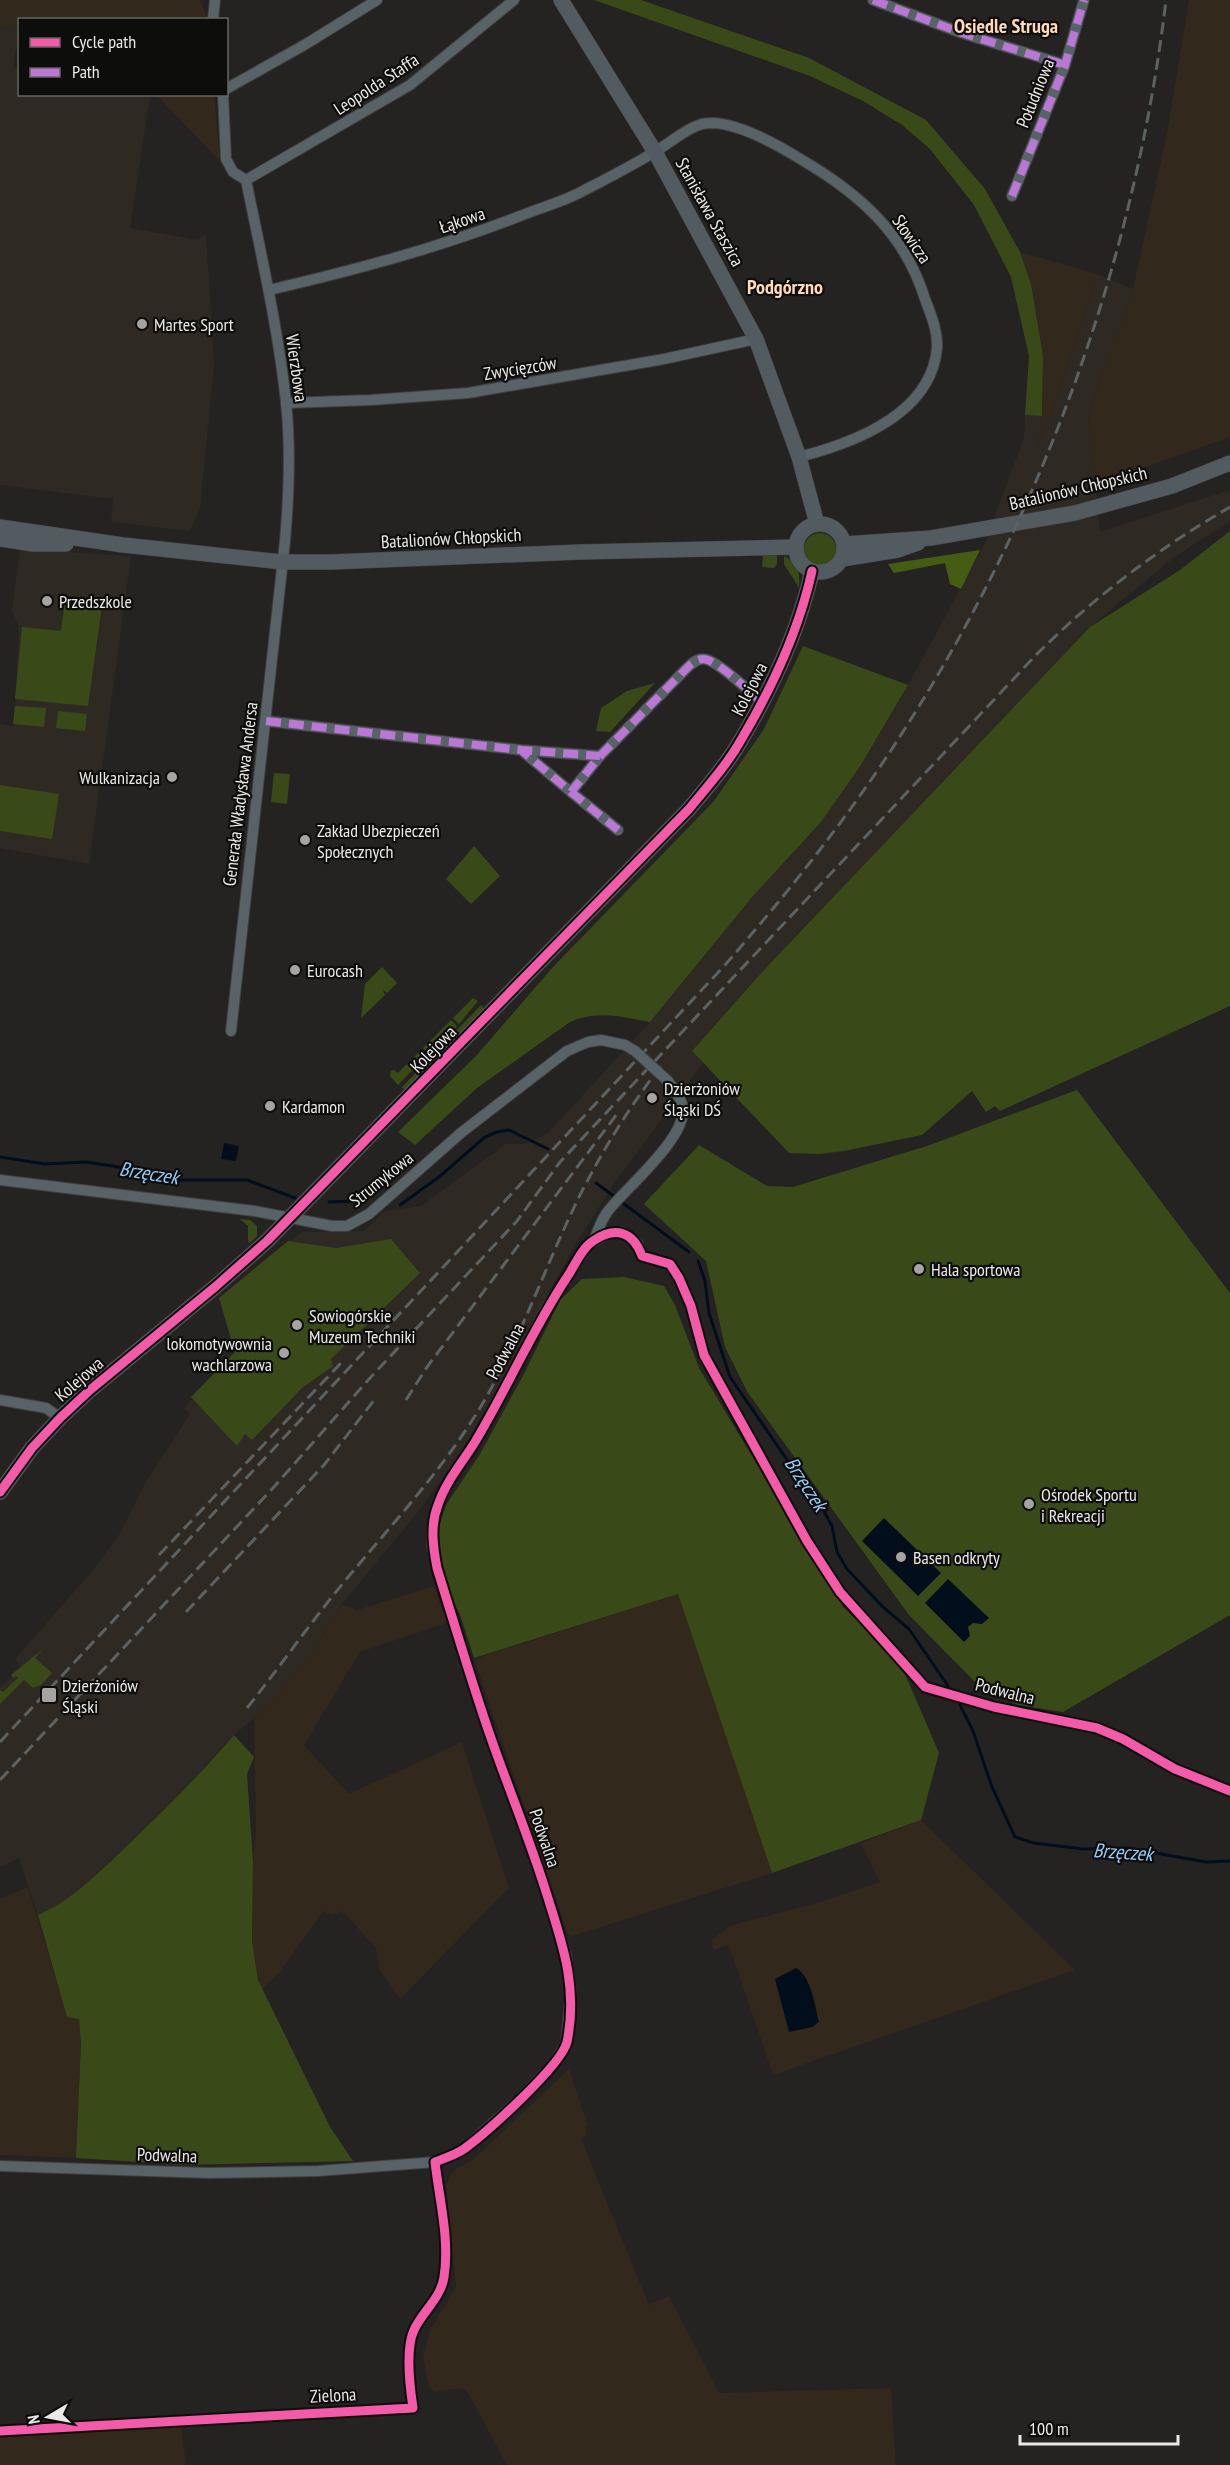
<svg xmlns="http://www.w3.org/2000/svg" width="1230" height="2465" viewBox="0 0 1230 2465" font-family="'PT Sans Narrow',sans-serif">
	<rect width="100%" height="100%" fill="#242322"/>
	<!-- built -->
	<g fill="#2e2a23">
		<polygon points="0,27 19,31 13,68 19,69 20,94 150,95 130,228 198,240 206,234 214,364 200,508 190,531 111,522 113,499 0,485"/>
		<polygon points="1097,274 1133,289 1088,414 1100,532 1230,490 1230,521 1173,558 1090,627 763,971 692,1051 703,1063 614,1184 576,1243 465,1447 418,1512 342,1604 314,1650 276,1699 234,1735 168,1807 85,1887 52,1909 38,1915 19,1858 0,1867 0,1688 21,1667 15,1659 95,1568 121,1532 147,1480 190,1414 184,1408 235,1352 219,1298 302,1232 364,1231 385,1211 421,1206 506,1144 525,1144 548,1133 650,1022 753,896 821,822 861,765 896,707 984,545 1024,438 1025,415 1042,416 1037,446 1052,412"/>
		<polygon points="20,549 131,556 89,864 0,848 0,724 14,726 19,626 12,611"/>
	</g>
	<!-- industrial -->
	<g fill="#32281b">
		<polygon points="0,0 200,0 208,19 20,20 19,31 0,27"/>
		<polygon points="1189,0 1230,0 1230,437 1095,485 1088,414 1133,289 1167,133"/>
		<polygon points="156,95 214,95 220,161"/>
		<polygon points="1020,252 1097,274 1052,412 1035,450 1042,416 1043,356 1031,284"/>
		<polygon points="434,1586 447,1623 360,1652 304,1745 349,1794 462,1742 509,1888 400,1999 379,1969 376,1948 342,1911 333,1915 323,1911 280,1972 261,1990 258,1980 252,1941 253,1861 256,1834 254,1718 276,1699 314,1650 342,1604 357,1610"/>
		<polygon points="678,1594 772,1873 569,1937 474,1659"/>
		<polygon points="921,1820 1075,1970 773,2075 729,1945 713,1950 712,1940 729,1926 817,1903 880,1882 861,1843"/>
		<polygon points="28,1887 67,2016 79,2018 81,2044 76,2158 0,2155 0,1899"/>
		<polygon points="569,2069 588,2127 585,2127 587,2135 581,2139 649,2305 669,2296 719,2393 891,2388 896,2465 507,2465 467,2391 462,2388 435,2392 429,2388 423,2357 430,2331 456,2286 446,2186 453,2171 475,2158"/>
		<polygon points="181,2424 186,2465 0,2465 0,2434"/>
	</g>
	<!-- green -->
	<g fill="#394a18">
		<polygon points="594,0 641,0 809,58 926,120 985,189 1020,252 1031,284 1043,356 1042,416 1025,415 1029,356 1011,277 974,205 930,149 902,125 863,101 810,76"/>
		<polygon points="1230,531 1230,1006 1000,1111 995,1106 986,1112 972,1091 922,1135 844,1151 819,1154 789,1153 692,1051 763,971 1090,627 1180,570"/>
		<circle cx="820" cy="549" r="16"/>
		<polygon points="763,555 777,555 777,564 774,568 762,567"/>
		<path d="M784 556C799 562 800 573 799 588L784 564Z"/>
		<polygon points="65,602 102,605 88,706 15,699 22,627 61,631"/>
		<path d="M803 646 908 685 861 765 821 822 753 896 650 1022C621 1017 599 1010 570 1022L477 1088 415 1145 398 1132 476 1056 553 967 714 801 764 729Z"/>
		<polygon points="655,683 610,732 596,731 601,708 627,691"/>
		<polygon points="15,706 46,708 44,727 13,724"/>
		<polygon points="58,711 87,714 85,731 56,728"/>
		<polygon points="274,773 290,774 287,804 271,802"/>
		<polygon points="0,785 59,794 52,839 0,831"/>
		<polygon points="474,846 500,876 471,904 446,879"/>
		<polygon points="382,967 397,983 387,993 383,990 385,995 361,1018 365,984"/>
		<polygon points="473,998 478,1001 459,1024 453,1018"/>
		<polygon points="481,1005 484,1009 406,1089 401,1088"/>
		<polygon points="451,1020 457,1026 429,1054 423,1048"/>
		<polygon points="421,1050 426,1056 398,1085 390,1076 391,1071 394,1070 398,1073"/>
		<polygon points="1077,1090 1230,1293 1230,1615 1063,1712 1018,1705 979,1686 909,1615 748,1393 725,1347 706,1261 644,1204 699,1145 767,1186 793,1187 930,1145"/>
		<polygon points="240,1219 250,1220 257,1226 257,1236 250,1243 248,1241 248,1226"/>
		<polygon points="391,1239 420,1273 331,1359 333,1366 303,1387 252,1440 245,1434 237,1446 191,1397 235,1352 219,1298 288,1241 336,1248"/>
		<polygon points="624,1277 664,1286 675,1305 699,1368 843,1607 887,1650 905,1674 939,1753 921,1820 772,1873 678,1594 474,1658 460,1614 441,1579 436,1536 446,1505 480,1454 524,1374 560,1300 582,1279"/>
		<polygon points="43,1649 35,1658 52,1673 41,1685 33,1688 24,1680 0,1704 0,1690 3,1692 18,1678 16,1676 14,1678 11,1675"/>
		<path d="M234 1735 254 1757 247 1774 253 1861 252 1941 258 1980 330 2127 353 2161 184 2165 76 2158 81 2044 79 2019 67 2017 38 1915C73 1900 98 1873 125 1848 163 1811 200 1775 234 1735Z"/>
	</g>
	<!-- forest -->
	<polygon fill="#455d13" points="980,550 961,589 950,584 945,563 894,573 888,564"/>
	<!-- water -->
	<g fill="#030e1d">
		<polygon points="224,1143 239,1146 236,1161 221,1159"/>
		<polygon points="884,1518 941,1573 918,1596 862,1541"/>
		<polygon points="948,1579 989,1618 982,1624 973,1623 968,1627 970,1636 964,1642 925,1603"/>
		<path d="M796 1968C811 1976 815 2006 819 2022L812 2027 789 2032 775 1979Z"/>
	</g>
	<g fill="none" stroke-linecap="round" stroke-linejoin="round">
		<!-- stream -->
		<g stroke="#030e1d" stroke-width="3">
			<polyline points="0,1157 45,1164 86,1162 132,1169 172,1180 247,1180 295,1198"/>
			<polyline points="596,1183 615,1197"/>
			<polyline points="620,1201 689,1252"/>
			<polyline points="329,1202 356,1201"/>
			<polyline points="400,1205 439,1177 485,1137 497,1132 509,1130 548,1149"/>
			<polyline points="698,1261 705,1281 709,1313 730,1377 799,1477 813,1491 832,1526 837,1552 847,1569 883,1607 909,1629 948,1686"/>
			<polyline points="960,1705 973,1731 992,1787 1015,1837 1034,1843 1083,1849 1128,1848 1206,1862 1230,1861"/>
		</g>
		<!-- street casing -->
		<g stroke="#403f3e" stroke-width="12">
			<g id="street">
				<polyline points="873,0 962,33 1065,65"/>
				<polyline points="213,20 215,0"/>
				<polyline points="226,89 306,44 377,0"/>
				<polyline points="223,94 226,159 233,172 246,180"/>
				<polyline points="246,180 410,85 514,0"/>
				<polyline points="1012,196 1065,65 1084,0"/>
				<path d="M269 290C355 270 438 248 520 216 540 208 562 202 581 192 606 179 632 166 656 151 670 143 684 130 699 125 704 123 710 123 714 123 743 125 778 145 802 160 860 194 905 234 925 299 931 315 938 331 937 348 931 414 854 443 799 457"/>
				<polyline points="286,403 371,400 468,393 664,359 756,339"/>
				<polyline points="266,721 521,750 600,756 571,792 521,750"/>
				<path d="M600 756 686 669C691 664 696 659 703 659 715 658 751 693 762 702"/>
				<polyline points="571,792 618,830"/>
				<path d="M231 1031 285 541C289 495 291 448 286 402 278 328 261 254 246 180"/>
				<polyline points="0,1180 254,1211 332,1226 347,1226 369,1214 462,1132 567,1051 588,1042 601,1040 625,1045 635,1051"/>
				<path d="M594 1240C598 1231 601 1220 608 1211 627 1187 685 1139 683 1109 682 1098 674 1090 668 1081"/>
				<polyline points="0,1400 46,1408 60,1418"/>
				<polyline points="0,2166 209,2173 318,2171 435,2162 454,2155 464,2149 519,2100 553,2065 566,2044 571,1990 566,1955 538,1866 492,1741 458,1637 437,1568 432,1544 433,1525 437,1506 454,1472 475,1443 546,1309 588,1245 609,1233 621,1232 638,1244 642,1256 670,1264 679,1278 691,1306 704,1355 807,1541 840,1592 925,1687 994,1707 1097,1728"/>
				<path d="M0 2431 413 2408C410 2388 405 2349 414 2330 422 2312 441 2298 444 2277 450 2240 439 2198 435 2162"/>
			</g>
		</g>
		<!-- secondary casing -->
		<g stroke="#403f3e" stroke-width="16">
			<g id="secondary">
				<polyline points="561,0 655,152 756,339 799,457 817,524"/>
				<circle cx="820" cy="548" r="24"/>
				<polyline points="0,527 123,545 282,562 331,562 581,552 796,547"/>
				<polyline points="0,539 33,544 66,544"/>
				<polyline points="844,544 931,538 1075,513 1172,486 1230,463"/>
				<polyline points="842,559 898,550 918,543"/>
				<path d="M0 1492 32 1448 60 1418 90 1390 215 1287 267 1241 689 809C707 787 727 765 741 740 772 688 799 630 812 571"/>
			</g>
		</g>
		<!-- street -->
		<use href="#street" stroke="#586368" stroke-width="10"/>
		<!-- secondary -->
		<use href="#secondary" stroke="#525b60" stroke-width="15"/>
		<!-- rail -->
		<g stroke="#5c6163" stroke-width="3" stroke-dasharray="12 6" stroke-linecap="butt">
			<polyline points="406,1400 427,1367 617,1114"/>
			<polyline points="159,1555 341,1363"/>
			<polyline points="186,1612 324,1465 375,1399"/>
			<path d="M247 1708C280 1667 310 1623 344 1582 397 1518 455 1457 494 1383 527 1322 550 1255 581 1193 604 1148 630 1106 661 1066"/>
			<path d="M0 1742 725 965C793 887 857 806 911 719 1047 503 1136 253 1166 0"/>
			<path d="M0 1780 273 1488 370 1378 517 1221 560 1162 1036 655C1094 597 1159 548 1230 507"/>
		</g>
		<!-- street-bridge casing -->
		<g stroke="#403f3e" stroke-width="12" stroke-linecap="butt">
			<polyline id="street-bridge" points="635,1051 668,1081"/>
		</g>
		<!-- street-bridge -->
		<use href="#street-bridge" stroke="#586368" stroke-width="10"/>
		<!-- quiet -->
		<g stroke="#ba77d6" stroke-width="8" stroke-dasharray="15 8" stroke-linecap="butt">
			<polyline points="873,0 962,33 1065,65"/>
			<polyline points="1012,196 1065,65 1084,0"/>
			<polyline points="266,721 521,750 600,756 571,792 521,750"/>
			<path d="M600 756 686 669C691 664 696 659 703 659 715 658 751 693 762 702"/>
			<polyline points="571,792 618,830"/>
		</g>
		<!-- cycleway casing -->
		<g stroke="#0d0d0c" stroke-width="13">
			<g id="cycleway">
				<path d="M0 1492 32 1448 60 1418 90 1390 215 1287 267 1241 689 809C707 787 727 765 741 740 772 688 799 630 812 571"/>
				<path d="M0 2431 413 2408C410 2388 405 2349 414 2330 422 2312 441 2298 444 2277 450 2240 439 2198 435 2162 445 2158 455 2155 464 2149 486 2133 561 2066 567 2042 578 1988 563 1945 547 1895 531 1843 510 1792 492 1741 472 1684 455 1626 437 1568 433 1547 430 1525 438 1505 446 1481 462 1463 475 1442 508 1387 533 1328 569 1274 576 1263 582 1248 593 1241 615 1226 633 1231 642 1256L670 1264 679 1278 691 1306 704 1355 807 1541 840 1592 925 1687 994 1707 1097 1728 1123 1739 1175 1769 1230 1791"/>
			</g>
		</g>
		<!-- cycleway -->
		<use href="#cycleway" stroke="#f35aa7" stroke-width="9"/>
	</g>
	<!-- markers -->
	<g fill="#a5a4a2" stroke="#0d0d0c" stroke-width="2">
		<circle cx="142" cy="324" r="6"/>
		<circle cx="47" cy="601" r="6"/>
		<circle cx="172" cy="777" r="6"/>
		<circle cx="305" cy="840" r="6"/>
		<circle cx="295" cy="970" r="6"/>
		<circle cx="652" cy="1098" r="6"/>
		<circle cx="270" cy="1106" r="6"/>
		<circle cx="919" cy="1269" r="6"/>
		<circle cx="297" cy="1325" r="6"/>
		<circle cx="284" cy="1353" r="6"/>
		<circle cx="1029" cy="1504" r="6"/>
		<circle cx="901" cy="1557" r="6"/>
		<rect x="41" y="1687" width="16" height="16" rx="3"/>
	</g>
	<g text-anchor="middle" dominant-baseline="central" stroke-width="4.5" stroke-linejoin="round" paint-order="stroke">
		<!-- street labels -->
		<g font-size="18" fill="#eae9e7" stroke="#0d0d0c">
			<text transform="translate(376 84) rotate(-33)">Leopolda Staffa</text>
			<text transform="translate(1035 93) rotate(-68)">Południowa</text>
			<text transform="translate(710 212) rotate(61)">Stanisława Staszica</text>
			<text transform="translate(462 220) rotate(-19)">Łąkowa</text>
			<text transform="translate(912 239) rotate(56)">Słowicza</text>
			<text transform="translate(297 368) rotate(82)">Wierzbowa</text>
			<text transform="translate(520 368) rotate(-9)">Zwycięzców</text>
			<text transform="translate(1078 488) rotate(-13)">Batalionów Chłopskich</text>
			<text transform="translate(451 538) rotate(-3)">Batalionów Chłopskich</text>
			<text transform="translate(749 689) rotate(-63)">Kolejowa</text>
			<text transform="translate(240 794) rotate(-83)">Generała Władysława Andersa</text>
			<text transform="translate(433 1049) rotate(-46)">Kolejowa</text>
			<text transform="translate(381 1179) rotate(-39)">Strumykowa</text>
			<text transform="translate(505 1351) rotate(-62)">Podwalna</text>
			<text transform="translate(79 1379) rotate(-41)">Kolejowa</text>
			<text transform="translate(1005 1691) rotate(14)">Podwalna</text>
			<text transform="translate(545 1838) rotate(71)">Podwalna</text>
			<text transform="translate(167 2155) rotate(2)">Podwalna</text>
			<text transform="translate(333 2395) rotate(-3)">Zielona</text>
		</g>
		<!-- poi labels -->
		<g font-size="18" fill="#eae9e7" stroke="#0d0d0c" text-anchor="start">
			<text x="154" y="324">Martes Sport</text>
			<text x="59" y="601">Przedszkole</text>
			<text x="160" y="777" text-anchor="end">Wulkanizacja</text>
			<text x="317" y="830">Zakład Ubezpieczeń<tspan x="317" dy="21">Społecznych</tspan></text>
			<text x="307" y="970">Eurocash</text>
			<text x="664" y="1088">Dzierżoniów<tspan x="664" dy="21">Śląski DŚ</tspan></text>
			<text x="282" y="1106">Kardamon</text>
			<text x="931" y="1269">Hala sportowa</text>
			<text x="309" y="1315">Sowiogórskie<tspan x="309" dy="21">Muzeum Techniki</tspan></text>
			<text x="272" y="1343" text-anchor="end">lokomotywownia<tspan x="272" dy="21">wachlarzowa</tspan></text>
			<text x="1041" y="1494">Ośrodek Sportu<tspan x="1041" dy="21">i Rekreacji</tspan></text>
			<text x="913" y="1557">Basen odkryty</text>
			<text x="62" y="1685">Dzierżoniów<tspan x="62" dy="21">Śląski</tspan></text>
		</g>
		<!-- neighbourhood labels -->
		<g font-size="20" font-weight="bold" fill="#ffd9b9" stroke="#0d0d0c">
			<text x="1006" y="26">Osiedle Struga</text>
			<text x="785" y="287">Podgórzno</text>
		</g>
		<!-- water labels -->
		<g font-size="20" font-style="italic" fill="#96cbf9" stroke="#0d0d0c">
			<text transform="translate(149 1173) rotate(9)">Brzęczek</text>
			<text transform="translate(806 1484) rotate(57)">Brzęczek</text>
			<text transform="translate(1123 1852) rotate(4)">Brzęczek</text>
		</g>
	</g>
	<!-- legend -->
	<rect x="18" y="18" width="210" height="78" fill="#0d0d0c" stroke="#656564" stroke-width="1.5"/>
	<rect x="30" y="38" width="30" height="9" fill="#f35aa7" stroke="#656564" stroke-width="1.5"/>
	<text x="72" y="48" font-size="18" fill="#eae9e7">Cycle path</text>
	<rect x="30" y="68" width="30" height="9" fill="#ba77d6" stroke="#656564" stroke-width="1.5"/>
	<text x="72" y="78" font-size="18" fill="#eae9e7">Path</text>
	<!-- north arrow -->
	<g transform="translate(48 2417) rotate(260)" stroke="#0d0d0c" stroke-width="4.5" paint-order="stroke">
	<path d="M0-4.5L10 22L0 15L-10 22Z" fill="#eae9e7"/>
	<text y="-9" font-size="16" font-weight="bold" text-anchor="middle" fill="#eae9e7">N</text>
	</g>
	<!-- scale -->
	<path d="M1020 2435v9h158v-9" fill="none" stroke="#eae9e7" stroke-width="3"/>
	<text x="1029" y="2435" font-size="18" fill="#eae9e7" stroke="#0d0d0c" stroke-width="4.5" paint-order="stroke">100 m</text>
</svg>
